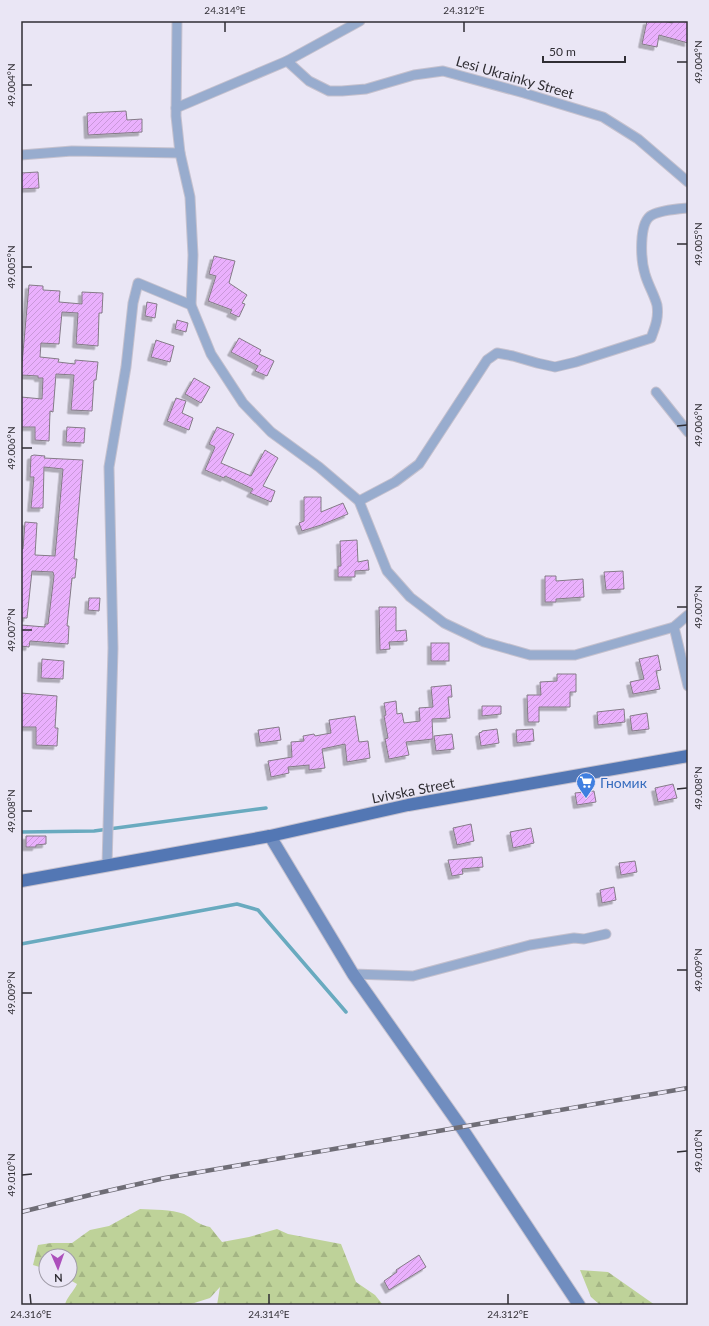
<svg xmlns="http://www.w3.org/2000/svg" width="709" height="1326" viewBox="0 0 709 1326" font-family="Lato,sans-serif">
	<defs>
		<pattern id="forest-firs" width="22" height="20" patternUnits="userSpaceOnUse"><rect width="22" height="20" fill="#bed299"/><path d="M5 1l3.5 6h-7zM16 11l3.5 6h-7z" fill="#a4b584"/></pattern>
		<pattern id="building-hatch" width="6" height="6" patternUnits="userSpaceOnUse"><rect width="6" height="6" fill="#eab0fd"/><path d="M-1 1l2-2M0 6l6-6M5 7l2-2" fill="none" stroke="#c998d9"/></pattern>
		<filter id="shadow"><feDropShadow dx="-3.5" dy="3.5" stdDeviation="0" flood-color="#0004"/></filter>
	</defs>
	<rect width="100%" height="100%" fill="#eae6f5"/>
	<!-- forest -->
	<g fill="url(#forest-firs)">
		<path d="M140 1209C154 1210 171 1209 184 1214 194 1219 198 1225 210 1227L222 1242 249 1237 277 1229 288 1234 341 1244 356 1282 375 1295 383 1305H217L220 1287 210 1298 188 1305H65C66 1298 74 1291 77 1284L70 1280V1256H46V1269L33 1265 38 1245 51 1243H72L90 1230 109 1226Z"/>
		<polygon points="580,1270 608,1272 655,1305 600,1305 591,1297"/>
	</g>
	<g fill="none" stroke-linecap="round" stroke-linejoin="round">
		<!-- stream -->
		<g stroke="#69aabf" stroke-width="3.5">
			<polyline points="21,832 94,831 266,808"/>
			<polyline points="21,944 237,904 258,910 346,1012"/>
		</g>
	</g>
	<!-- building -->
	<g fill="url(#building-hatch)" stroke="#847b87" filter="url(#shadow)">
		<polygon points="647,21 663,21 672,23 672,21 688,21 688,43 659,35 657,47 642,44"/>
		<polygon points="126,111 127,120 142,119 142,132 88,135 87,113"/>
		<polygon points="38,172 39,188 21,189 21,173"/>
		<polygon points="214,256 235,261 229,283 247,295 242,303 245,304 239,317 230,313 232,310 208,301 216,276 209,274"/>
		<polygon points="29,285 43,286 43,290 60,291 59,302 82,304 82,292 103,293 102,313 99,313 98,346 76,344 78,313 62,312 59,344 41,343 40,357 59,359 58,362 75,364 75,360 98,362 96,380 94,380 92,411 71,410 74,375 56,374 53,412 50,411 49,441 35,440 35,427 21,427 21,397 42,399 43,378 38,378 38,376 21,375"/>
		<polygon points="147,302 157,304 155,318 145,316"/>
		<polygon points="177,320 188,323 186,332 175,329"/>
		<polygon points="239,338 261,350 259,354 274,361 267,376 255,371 258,366 231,352"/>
		<polygon points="156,340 174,346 170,362 151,357"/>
		<polygon points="194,378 210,387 201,403 185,394"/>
		<polygon points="176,398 186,401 182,413 193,418 189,430 167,421"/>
		<polygon points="67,427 85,428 84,443 66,442"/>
		<polygon points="217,427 234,434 221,463 251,476 265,450 278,458 263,486 275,491 271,502 250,493 253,489 225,476 224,478 205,470 215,447 209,444"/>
		<polygon points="34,455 45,456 44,458 83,460 74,559 77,559 75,578 72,578 67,626 69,626 68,644 30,641 29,647 21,646 21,625 45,627 45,624 48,624 54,576 53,572 32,571 27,618 21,618 21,549 23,549 25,522 37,523 35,555 55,556 63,469 44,467 43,508 31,508 34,477 30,477 31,456"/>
		<polygon points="304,497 321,497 321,512 343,503 348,514 321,525 302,531 299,523 304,521"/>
		<polygon points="357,540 358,562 368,560 369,570 355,571 355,577 338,577 338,566 341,566 340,541"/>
		<polygon points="623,571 624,589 606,590 604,572"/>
		<polygon points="545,576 556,576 556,581 583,579 584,597 556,599 556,602 545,602"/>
		<polygon points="89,598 100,598 99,611 88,610"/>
		<polygon points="379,607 396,607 396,631 406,630 407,641 389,642 390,649 380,650"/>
		<rect x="431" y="643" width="18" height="18"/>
		<polygon points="658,655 661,670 656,671 660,689 633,694 630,682 644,679 639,659"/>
		<polygon points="42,659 64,661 63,679 41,678"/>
		<polygon points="557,674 576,674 576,692 570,692 570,707 539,707 539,722 528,722 527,695 541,695 540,682 557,681"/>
		<polygon points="451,685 452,697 448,697 450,718 432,719 433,739 406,742 409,755 389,759 385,739 388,738 384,716 386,715 384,703 396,701 397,714 402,713 404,723 420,721 419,708 433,707 431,687"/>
		<polygon points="21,693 57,696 55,728 58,728 57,746 36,745 36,727 21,727"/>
		<polygon points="482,706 501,706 501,714 482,716"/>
		<polygon points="624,709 625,722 598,725 597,712"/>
		<polygon points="647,713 649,729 632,731 630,716"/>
		<polygon points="355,716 359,742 368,741 370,758 347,762 345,744 322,749 325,768 309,770 309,765 288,767 289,773 271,777 268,761 292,757 291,742 304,741 303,736 314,734 315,736 331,733 329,720"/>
		<polygon points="279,727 281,740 260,743 258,730"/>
		<polygon points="497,729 499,743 481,746 479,733 482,732 482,731"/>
		<polygon points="533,729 534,741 517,743 516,730"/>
		<polygon points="452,734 454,749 436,751 434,736"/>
		<polygon points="673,784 677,798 658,802 655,788"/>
		<polygon points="594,791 596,802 577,805 575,793"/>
		<polygon points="471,824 474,841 457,845 453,828"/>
		<polygon points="531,828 534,843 513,848 510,832"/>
		<polygon points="26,836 46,836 46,844 36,845 36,847 26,847"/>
		<polygon points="482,857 483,867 462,869 463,874 452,876 448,860"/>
		<polygon points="635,861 637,872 621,875 619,863"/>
		<polygon points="614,887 616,900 602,903 600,890"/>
		<polygon points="419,1255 426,1267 389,1290 384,1281 397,1272 396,1270"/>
	</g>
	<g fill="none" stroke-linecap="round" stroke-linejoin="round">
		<!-- street casing -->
		<g stroke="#c5c1ce" stroke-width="11">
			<g id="street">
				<polyline points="177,21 176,116 180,153 190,197 193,255 191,305 211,354 243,403 271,432 319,467 359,501 387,571 410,597 444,623 484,642 530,655 575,655 674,627"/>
				<polyline points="360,21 287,61 309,81 329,91 342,91 366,89 414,75 443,71 524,93 603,117 638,139 688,182"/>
				<polyline points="176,108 287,61"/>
				<polyline points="21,155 72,151 180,153"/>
				<polyline points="656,392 688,432"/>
				<path d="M359 501 395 482 419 464 487 360 497 353 513 356 537 363 555 367 576 362 651 338C655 327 659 318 657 305 654 294 648 285 645 274 641 261 638 222 652 215 661 210 677 209 688 208"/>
				<polyline points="688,615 674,627 688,686"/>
				<polyline points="107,865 113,648 109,467 126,367 133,303 138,283 191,305"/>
				<polyline points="353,974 413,976 530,945 574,938 584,939 606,934"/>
			</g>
		</g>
		<!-- secondary casing -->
		<g stroke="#c5c1ce" stroke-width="14">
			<polyline id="secondary" points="270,836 353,974 461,1127 579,1305"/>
		</g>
		<!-- primary casing -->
		<g stroke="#c5c1ce" stroke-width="14">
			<polyline id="primary" points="21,881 270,836 408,805 688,756"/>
		</g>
		<!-- street -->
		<use href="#street" stroke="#98acce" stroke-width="9"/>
		<!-- secondary -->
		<use href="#secondary" stroke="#708dbf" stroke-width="12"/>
		<!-- primary -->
		<use href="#primary" stroke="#5377b4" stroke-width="12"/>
		<!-- rail casing -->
		<g stroke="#6f6d76" stroke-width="4.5">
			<polyline id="rail" points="21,1212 94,1194 165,1178 688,1088"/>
		</g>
		<!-- rail -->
		<use href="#rail" stroke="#eae6f5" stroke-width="3" stroke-dasharray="9" stroke-linecap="butt"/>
	</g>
	<!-- ticks -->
	<path fill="none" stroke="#302e34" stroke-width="1.5" d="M225 22V32M464 22V32M677 62H687M22 85H32M677 244H687M22 267H32M677 426 687 425M22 448H32M677 607H687M22 630H32M677 789 687 788M22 811H32M677 970H687M22 993H32M677 1152 687 1151M22 1175 32 1174M30 1294 31 1304M269 1294V1304M508 1294V1304"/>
	<!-- icons -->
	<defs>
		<g id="supermarket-pin" transform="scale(1)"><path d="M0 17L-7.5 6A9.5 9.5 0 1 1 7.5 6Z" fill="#3f7fe0" stroke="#eae6f5"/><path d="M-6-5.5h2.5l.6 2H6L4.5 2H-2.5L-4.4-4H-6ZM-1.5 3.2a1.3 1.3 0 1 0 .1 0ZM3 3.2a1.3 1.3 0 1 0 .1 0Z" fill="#fff"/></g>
	</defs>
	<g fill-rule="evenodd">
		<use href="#supermarket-pin" x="586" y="782"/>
	</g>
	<g text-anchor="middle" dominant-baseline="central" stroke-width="3" stroke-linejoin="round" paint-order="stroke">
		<!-- street labels -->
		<g font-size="14" fill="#302e34" stroke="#eae6f5">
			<text transform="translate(515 77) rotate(16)">Lesi Ukrainky Street</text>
			<text transform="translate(413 790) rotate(-11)">Lvivska Street</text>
		</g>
		<!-- shop labels -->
		<g font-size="14" fill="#366cbe" stroke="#eae6f5" text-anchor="start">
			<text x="600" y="782">Гномик</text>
		</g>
	</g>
	<!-- border -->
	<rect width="709" height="1326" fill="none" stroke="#eae6f5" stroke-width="44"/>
	<!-- north arrow -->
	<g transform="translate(58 1268) rotate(178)"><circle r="19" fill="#eae6f5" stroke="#a09ca8"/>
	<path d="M0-3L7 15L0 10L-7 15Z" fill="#ac50bc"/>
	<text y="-6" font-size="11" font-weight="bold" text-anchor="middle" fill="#302e34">N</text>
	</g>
	<!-- scale -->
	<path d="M543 56v6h82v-6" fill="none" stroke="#302e34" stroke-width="2"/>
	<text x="549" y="56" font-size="12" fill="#302e34" stroke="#eae6f5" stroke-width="3" paint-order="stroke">50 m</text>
	<rect x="22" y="22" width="665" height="1282" fill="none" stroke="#302e34" stroke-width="1.5"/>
	<g font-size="10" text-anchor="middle" fill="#302e34">
		<text x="225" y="14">24.314°E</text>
		<text x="464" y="14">24.312°E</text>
		<text transform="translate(698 62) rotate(-90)" y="4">49.004°N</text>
		<text transform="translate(11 85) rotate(-90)" y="4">49.004°N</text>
		<text transform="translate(698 244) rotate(-90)" y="4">49.005°N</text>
		<text transform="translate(11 267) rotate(-90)" y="4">49.005°N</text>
		<text transform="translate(698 425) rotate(-90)" y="4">49.006°N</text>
		<text transform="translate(11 448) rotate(-90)" y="4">49.006°N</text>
		<text transform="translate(698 607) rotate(-90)" y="4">49.007°N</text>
		<text transform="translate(11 630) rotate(-90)" y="4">49.007°N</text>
		<text transform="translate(698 788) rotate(-90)" y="4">49.008°N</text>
		<text transform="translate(11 811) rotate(-90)" y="4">49.008°N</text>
		<text transform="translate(698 970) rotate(-90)" y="4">49.009°N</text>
		<text transform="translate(11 993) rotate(-90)" y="4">49.009°N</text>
		<text transform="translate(698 1151) rotate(-90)" y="4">49.010°N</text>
		<text transform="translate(11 1175) rotate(-90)" y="4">49.010°N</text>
		<text x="31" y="1318">24.316°E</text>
		<text x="269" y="1318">24.314°E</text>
		<text x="508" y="1318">24.312°E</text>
	</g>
</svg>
